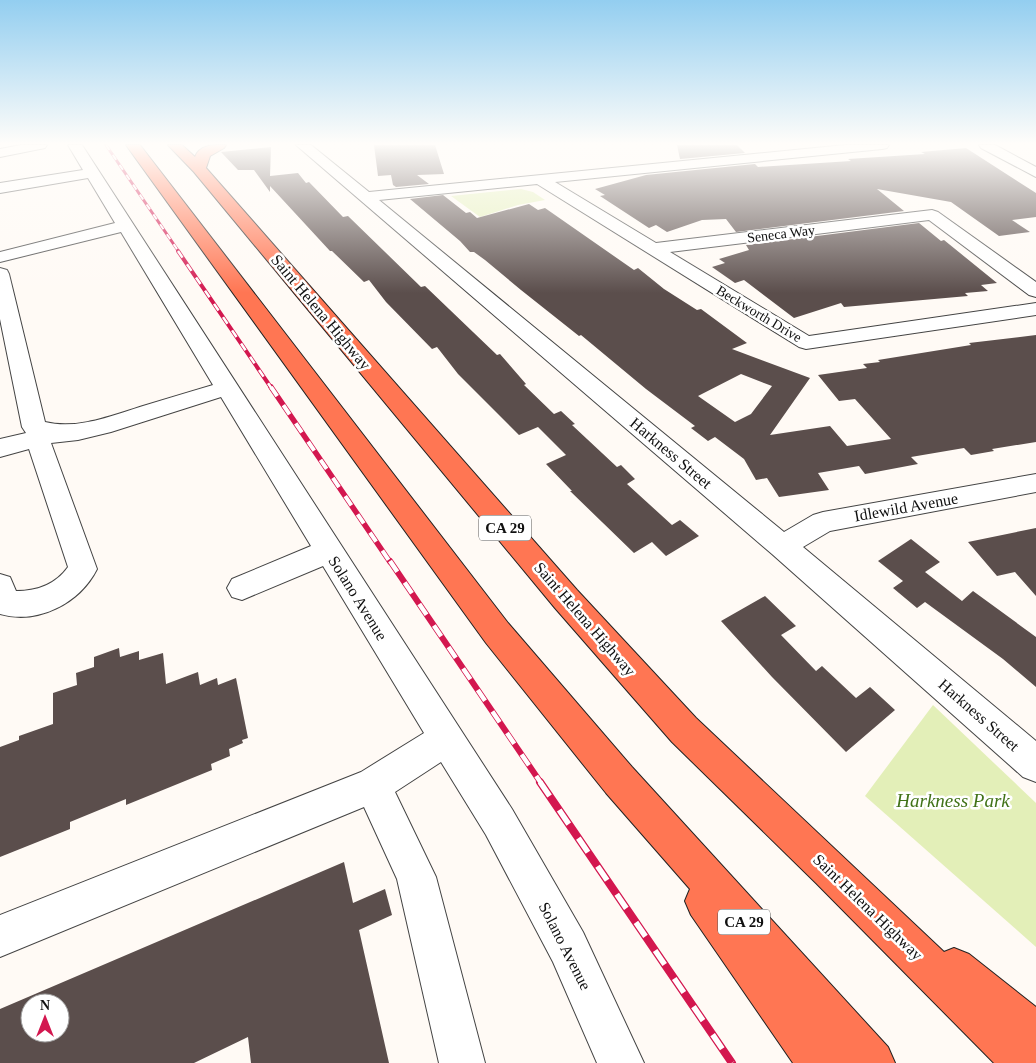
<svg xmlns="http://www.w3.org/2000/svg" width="1036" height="1063" viewBox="0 0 1036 1063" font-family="'Times New Roman',serif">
	<rect width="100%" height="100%" fill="#fffaf5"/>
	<!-- green -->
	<g fill="#e3efb8">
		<polygon points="521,189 533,192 545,200 518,205 480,217 451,196"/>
		<polygon points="933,705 1036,803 1036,947 865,796"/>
	</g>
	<!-- building -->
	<g fill="#5b4e4c" fill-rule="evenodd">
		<polygon points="374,145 435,145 444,174 417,175 429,184 396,187 393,185 391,175 378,176"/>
		<polygon points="677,145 737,145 745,153 680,159"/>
		<polygon points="271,147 270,176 298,173 306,183 309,182 343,217 348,216 421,287 425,286 497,355 500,354 526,384 524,385 554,414 561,411 575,424 572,425 617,467 621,465 635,479 627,484 672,525 680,520 699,536 666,556 652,542 634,553 570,491 572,491 546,464 566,455 538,427 519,435 458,374 437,347 432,349 386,302 369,280 364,282 332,251 330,251 270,186 270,192 254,170 238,170 221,152"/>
		<polygon points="966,148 1036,193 1036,217 1012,220 1030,232 999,236 951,202 877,189 904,211 736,232 726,219 702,220 667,232 656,225 649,228 600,196 605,195 595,189 646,175 755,164 758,167 851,161 848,159 925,154 921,152"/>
		<path d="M443 195 466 213 470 212 477 218 529 204 538 210 545 208 634 270 638 268 664 289 697 310 701 309 747 343 732 349 810 378 770 435 830 426 847 446 891 439 855 399 839 401 818 375 867 368 863 364 880 362 878 360 971 345 969 343 1036 335V442L992 449 994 451 971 455 964 448 911 457 918 464 865 474 859 466 818 473 829 490 779 497 767 478 756 480 744 459 715 437 708 441 691 428 695 426 646 389 581 335 579 336 521 290 485 260 474 252H470L460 241 410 199ZM741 374 772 386 751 414 735 422 698 396Z"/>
		<polygon points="919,223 941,241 944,240 997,283 981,285 988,291 965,293 968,296 844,307 841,303 794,318 744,280 735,283 712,267 725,263 719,259 749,250 746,245"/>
		<polygon points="1036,528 1036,596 1015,572 997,576 968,542"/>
		<polygon points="911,539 940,562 925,572 962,601 973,591 1036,637 1036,687 1003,659 925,602 917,608 893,588 903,581 878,561"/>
		<polygon points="765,596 796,626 781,635 816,671 822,666 856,698 870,687 895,710 846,752 772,677 721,621"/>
		<polygon points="119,648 120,657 139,651 139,660 163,653 166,684 198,672 200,685 217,678 218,685 236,678 248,738 242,740 243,743 229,749 230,756 211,764 212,770 126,805 126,799 70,822 70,829 0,857 0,747 19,740 19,736 53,724 53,693 77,685 76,673 94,667 94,657"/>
		<path d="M344 862 353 903 385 889 392 915 359 930 389 1063H251L248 1037 194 1063H0V1009ZM30 1003H60V1033H30Z"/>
	</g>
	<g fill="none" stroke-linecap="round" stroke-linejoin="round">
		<!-- minor casing -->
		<g stroke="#444" stroke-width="2">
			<g id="minor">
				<polygon points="21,145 47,145 45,148 0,157 0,149"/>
				<path d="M68 145H82L512 809 583 932 644 1063H597L553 962 486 835 441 762 395 792 436 877 485 1063H439L397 879 364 807 0 957V915L361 772 424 733 323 566 242 600 232 597 227 588 232 579 311 546 221 397 111 432 78 440 51 443 97 569C80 603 38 625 0 614V574L10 577 16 591C37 591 55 585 68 567L29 449 0 457V439L26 433 22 427 0 319V268L7 270 9 274 45 422C77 430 111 416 143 406 166 399 189 392 213 385L121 232 0 262V252L115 223 88 178 0 193V183L83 170Z"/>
				<polygon points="296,145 311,145 369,192 845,145 889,145 887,148 882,149 555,182 656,243 932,210 938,212 1036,282 1036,297 1029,295 929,220 670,252 809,336 1036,303 1036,315 806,349 799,347 537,184 379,200 784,532 813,515 823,512 1036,474 1036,492 830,531 803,547 1036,741 1036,782 1023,777 772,554"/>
				<polygon points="979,145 995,145 1036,167 1036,177 981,148"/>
			</g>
		</g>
		<!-- highway casing -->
		<g stroke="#222" stroke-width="2">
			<g id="highway">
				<polygon points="126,145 140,145 508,623 632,767 888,1047 895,1063 793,1063 691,915 685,901 690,889 606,793 486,643"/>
				<path d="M168 145H182L195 157C200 144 214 145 226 145L224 148 210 156 206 168 577 590 696 718 944 952 954 948 969 954 1036 1007V1063H994L816 883 672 742 555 608 194 172Z"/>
			</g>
		</g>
		<!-- minor -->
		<use href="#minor" fill="#fff" fill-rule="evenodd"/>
		<!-- highway -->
		<use href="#highway" fill="#ff7653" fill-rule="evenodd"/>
		<!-- rail-far4 casing -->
		<g stroke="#d3174f" stroke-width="3">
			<polyline id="rail-far4" points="106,145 179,252"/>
		</g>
		<!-- rail-far3 casing -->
		<g stroke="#d3174f" stroke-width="4">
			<polyline id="rail-far3" points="178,251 272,389"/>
		</g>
		<!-- rail-far2 casing -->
		<g stroke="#d3174f" stroke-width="5.5">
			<polyline id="rail-far2" points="271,387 390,562"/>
		</g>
		<!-- rail-far1 casing -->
		<g stroke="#d3174f" stroke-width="6">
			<polyline id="rail-far1" points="390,561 541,783"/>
		</g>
		<!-- rail casing -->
		<g stroke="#d3174f" stroke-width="8">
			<polyline id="rail" points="540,782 732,1063"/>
		</g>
		<!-- rail-far4 -->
		<use href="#rail-far4" stroke="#fff" stroke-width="2" stroke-dasharray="6" stroke-linecap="butt"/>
		<!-- rail-far3 -->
		<use href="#rail-far3" stroke="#fff" stroke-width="2.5" stroke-dasharray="8" stroke-linecap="butt"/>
		<!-- rail-far2 -->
		<use href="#rail-far2" stroke="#fff" stroke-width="4" stroke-dasharray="11" stroke-linecap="butt"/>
		<!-- rail-far1 -->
		<use href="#rail-far1" stroke="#fff" stroke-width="4.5" stroke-dasharray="13" stroke-linecap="butt"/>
		<!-- rail -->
		<use href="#rail" stroke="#fff" stroke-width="5.5" stroke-dasharray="17" stroke-linecap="butt"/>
	</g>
	<!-- sky -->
	<linearGradient id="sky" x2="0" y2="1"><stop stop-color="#93cef0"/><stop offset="0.49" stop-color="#fffdfa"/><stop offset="1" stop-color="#fffdfa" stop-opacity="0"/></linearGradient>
	<rect width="1036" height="293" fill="url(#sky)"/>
	<g text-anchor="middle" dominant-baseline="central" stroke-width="5" stroke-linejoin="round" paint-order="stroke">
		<!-- far-street labels -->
		<g font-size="14" fill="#111" stroke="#fff">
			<text transform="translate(781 234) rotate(-7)">Seneca Way</text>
			<text transform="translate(759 314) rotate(31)">Beckworth Drive</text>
		</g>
		<!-- shield labels -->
		<g fill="#fff" stroke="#585858" stroke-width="1">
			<rect x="479" y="515.5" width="52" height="25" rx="4"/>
			<rect x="718" y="909.5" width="52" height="25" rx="4"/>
		</g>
		<g font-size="15" font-weight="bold" fill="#111">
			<text x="505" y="528">CA 29</text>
			<text x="744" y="922">CA 29</text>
		</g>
		<!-- street labels -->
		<g font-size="16" fill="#111" stroke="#fff">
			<text transform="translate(321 312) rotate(50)">Saint Helena Highway</text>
			<text transform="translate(671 453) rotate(40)">Harkness Street</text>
			<text transform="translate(906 507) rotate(-10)">Idlewild Avenue</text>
			<text transform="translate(358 598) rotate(58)">Solano Avenue</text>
			<text transform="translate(585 619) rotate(49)">Saint Helena Highway</text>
			<text transform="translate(979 715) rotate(41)">Harkness Street</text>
			<text transform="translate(868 907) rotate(44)">Saint Helena Highway</text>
			<text transform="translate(565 946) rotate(63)">Solano Avenue</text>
		</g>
		<!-- near-park labels -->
		<g font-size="19" font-style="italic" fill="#417218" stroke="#fff">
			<text x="953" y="800">Harkness Park</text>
		</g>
	</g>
	<!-- north arrow -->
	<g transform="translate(45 1018)"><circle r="24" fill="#ffffff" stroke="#a0a0a0"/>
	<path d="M0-4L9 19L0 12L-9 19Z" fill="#d3174f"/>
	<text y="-8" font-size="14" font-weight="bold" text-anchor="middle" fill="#111111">N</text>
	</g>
</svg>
